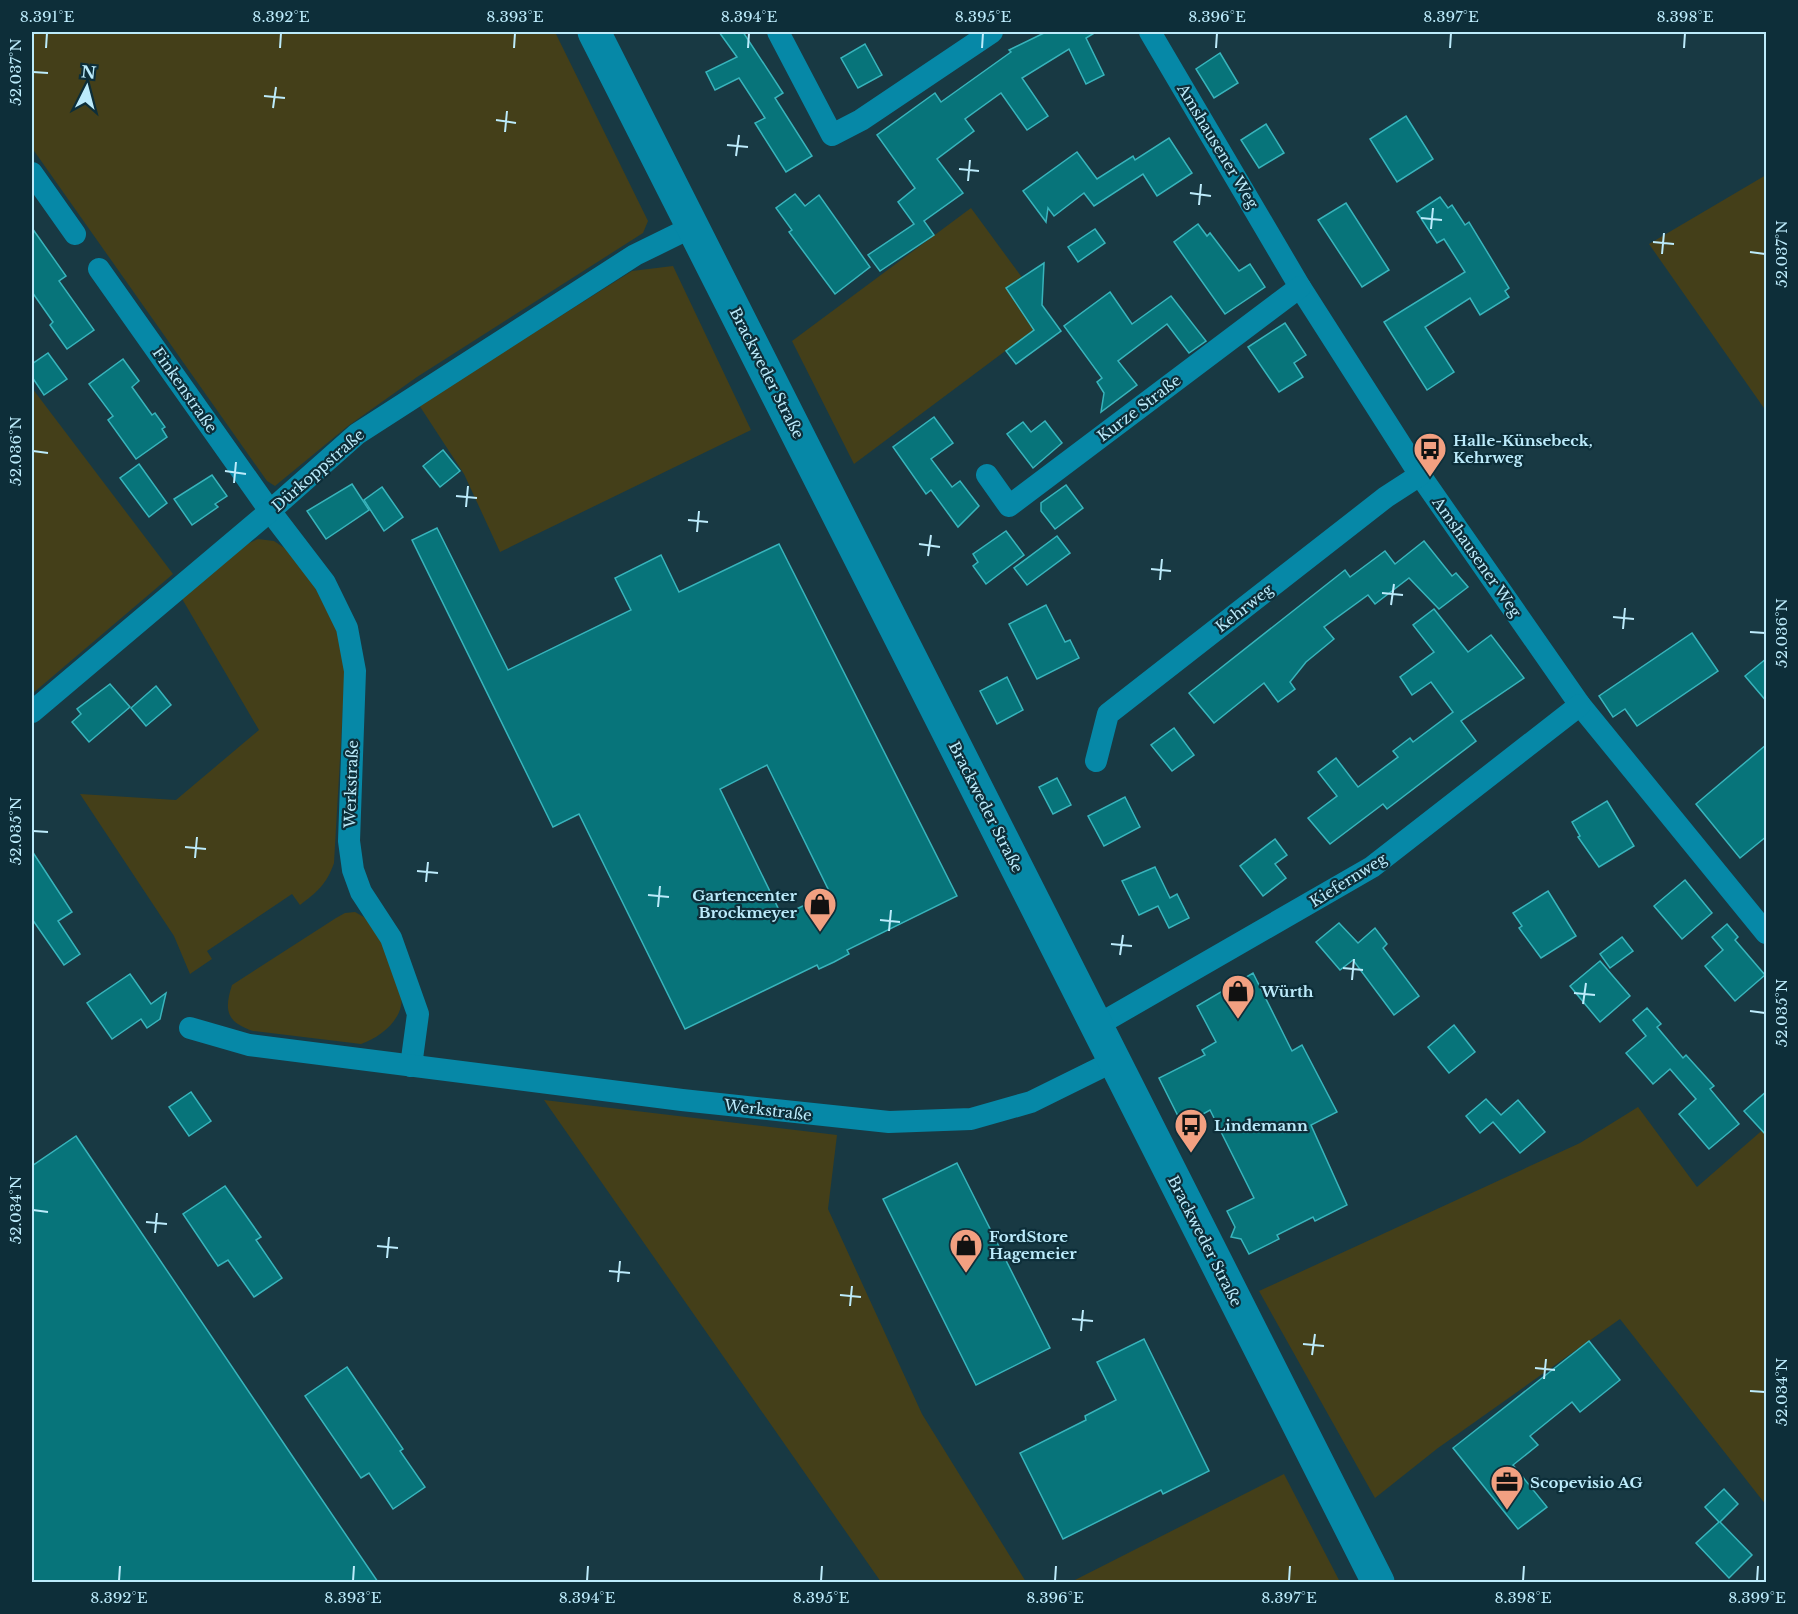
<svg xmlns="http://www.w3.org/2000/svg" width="1798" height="1614" viewBox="0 0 1798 1614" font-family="'Libre Baskerville',serif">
	<rect width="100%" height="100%" fill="#183943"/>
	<!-- green -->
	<g fill="#443f19">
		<polygon points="32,32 555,32 648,221 643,233 417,377 348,426 275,486 267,481 32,148"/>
		<polygon points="1766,175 1766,411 1649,244"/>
		<polygon points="971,208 1051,317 854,464 792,341"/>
		<polygon points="673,266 751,430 500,552 464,474 419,405 632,271"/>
		<polygon points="32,388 173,574 32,694"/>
		<path d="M258 539 274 541 289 551 315 587 338 632 345 672 334 863C327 884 316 893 300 905L292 894 207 951 212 959 190 974 174 936 80 794 176 800 259 730 181 597 240 547Z"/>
		<path d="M355 912C380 925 382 937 391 962 394 972 399 983 401 993 406 1018 381 1037 361 1044L253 1031C226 1022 224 1010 232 985L336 918 345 913Z"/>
		<polygon points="544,1100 837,1135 828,1209 922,1414 1026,1582 881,1582"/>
		<polygon points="1638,1107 1697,1187 1766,1127 1766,1505 1620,1319 1438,1448 1375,1498 1259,1291 1580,1143"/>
		<polygon points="1284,1474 1340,1582 1071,1582"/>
	</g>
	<!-- building -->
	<g fill="#07747a" stroke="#38b4bc" stroke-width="1.5" fill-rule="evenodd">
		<polygon points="719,32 743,32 783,93 775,98 812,156 786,172 755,123 765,118 739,78 715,90 706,72 737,57"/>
		<polygon points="1046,32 1096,32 1086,38 1104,75 1086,84 1069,49 1022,78 1048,116 1027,130 1001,93 965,119 974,131 937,159 963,193 924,221 934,235 880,271 868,255 914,224 898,202 915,188 877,135 935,93 941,102 1011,52 1009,50"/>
		<polygon points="865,44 882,75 858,88 841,58"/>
		<polygon points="1220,53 1238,83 1214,98 1196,69"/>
		<polygon points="1406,116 1433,159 1397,182 1370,139"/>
		<polygon points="1266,124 1284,153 1259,168 1241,140"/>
		<polygon points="1169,138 1192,173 1157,196 1143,174 1094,206 1084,193 1054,216 1048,208 1046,222 1023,191 1077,152 1097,179 1133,156 1135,160"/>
		<polygon points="795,194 805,206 819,195 870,267 835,294 789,232 792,230 776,208"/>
		<polygon points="1440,197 1448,208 1452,205 1465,225 1469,222 1509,288 1505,291 1509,297 1480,315 1470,298 1425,327 1454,372 1427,390 1384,322 1465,272 1444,239 1437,243 1417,212"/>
		<polygon points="1346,203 1389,270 1362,287 1318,220"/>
		<polygon points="1198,224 1207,236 1210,233 1239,271 1250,264 1265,287 1225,314 1174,242"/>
		<polygon points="32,228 66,276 59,281 94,330 67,349 50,325 53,322 32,292"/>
		<polygon points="1095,229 1105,243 1078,262 1068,247"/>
		<polygon points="1044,263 1042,305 1061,331 1016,364 1006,351 1034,330 1006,288"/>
		<polygon points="1110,292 1132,324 1171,296 1206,341 1189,353 1167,324 1118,361 1137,385 1101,412 1104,393 1097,382 1102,378 1064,326"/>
		<polygon points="1285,323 1306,355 1294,363 1303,377 1279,392 1248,347"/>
		<polygon points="48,353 67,379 44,395 32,377 32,364"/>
		<polygon points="123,359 139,381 132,387 152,415 155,413 165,427 162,429 167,437 136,459 108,420 113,416 89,384"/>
		<polygon points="934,417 953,443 931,459 952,487 960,481 979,506 958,527 931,490 926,494 893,447"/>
		<polygon points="1045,421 1062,443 1033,468 1007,434 1023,422 1031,432"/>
		<polygon points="443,450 460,471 440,487 423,466"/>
		<polygon points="139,464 167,503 149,517 120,478"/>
		<polygon points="212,475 227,496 215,504 218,507 192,525 174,499"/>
		<polygon points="352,484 369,510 326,539 307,511"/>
		<polygon points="1066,485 1083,508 1055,529 1041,511 1041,503"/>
		<polygon points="382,487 403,517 384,531 364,500"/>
		<path d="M437 528 508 670 631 610 615 578 661 555 679 592 779 544 957 896 847 950 849 954 834 962 819 969 817 965 685 1029 579 814 553 827 412 540ZM767 765 830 893 782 916 720 789Z"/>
		<polygon points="1006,531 1024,555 986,584 973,566 978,562 973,554"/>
		<polygon points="1057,536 1070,553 1027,585 1014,568"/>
		<polygon points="1424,541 1452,576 1456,573 1468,587 1439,609 1409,578 1375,604 1368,595 1324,627 1334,639 1306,662 1290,682 1295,689 1278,702 1264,683 1214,723 1189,693 1345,570 1350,577 1385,551 1395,564"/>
		<polygon points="1046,605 1065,642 1070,640 1079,658 1037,679 1009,624"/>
		<polygon points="1434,609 1468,652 1491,635 1524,678 1461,721 1476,741 1387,809 1383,804 1330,844 1308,818 1337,796 1318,772 1336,758 1358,787 1398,757 1393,751 1410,738 1413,742 1453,712 1431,682 1412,695 1400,677 1434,652 1413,625"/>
		<polygon points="1692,633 1718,671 1637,726 1625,709 1613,717 1599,696"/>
		<polygon points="1767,658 1767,702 1745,676"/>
		<polygon points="1007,677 1023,710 997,724 980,691"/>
		<polygon points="110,684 130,707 89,742 72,722 81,714 77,709"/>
		<polygon points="156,686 171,705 146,726 131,708"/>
		<polygon points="1174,728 1194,755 1172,771 1151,745"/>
		<polygon points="1767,744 1767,836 1740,858 1696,804"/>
		<polygon points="1057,778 1071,805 1053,814 1039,787"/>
		<polygon points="1125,797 1140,827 1104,846 1088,816"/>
		<polygon points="1607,801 1634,846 1599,867 1578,837 1580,836 1572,822"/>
		<polygon points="1275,839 1287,855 1275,864 1286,878 1263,896 1240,866"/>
		<polygon points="32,851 72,912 58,921 80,954 64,965 32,919"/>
		<polygon points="1155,867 1170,898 1177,894 1189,918 1169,928 1158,906 1139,915 1122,881"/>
		<polygon points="1685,880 1712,913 1682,939 1654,906"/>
		<polygon points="1548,891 1576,936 1541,958 1519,928 1522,926 1513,913"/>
		<polygon points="1339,923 1358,943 1375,928 1387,944 1383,948 1419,996 1394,1015 1353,960 1340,970 1316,942"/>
		<polygon points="1727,924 1738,937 1735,940 1765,975 1735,1001 1705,966 1723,950 1712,937"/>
		<polygon points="1622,937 1633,951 1610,968 1600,954"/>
		<polygon points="1600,961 1630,996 1600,1022 1570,986"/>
		<polygon points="1253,973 1292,1051 1302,1045 1337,1112 1311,1125 1347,1205 1315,1221 1313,1217 1277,1235 1279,1239 1249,1254 1241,1239 1231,1237 1235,1227 1227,1211 1254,1198 1210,1110 1196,1118 1193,1111 1179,1118 1159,1078 1205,1055 1202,1050 1216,1042 1197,1006"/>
		<polygon points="130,974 151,1004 166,993 160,1019 147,1028 141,1019 112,1039 87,1003"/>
		<polygon points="1647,1008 1661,1024 1657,1027 1683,1058 1686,1055 1714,1086 1710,1089 1739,1124 1709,1149 1679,1114 1696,1099 1670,1069 1653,1084 1626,1053 1646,1036 1633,1020"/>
		<polygon points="1454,1025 1475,1052 1449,1073 1428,1047"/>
		<polygon points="1767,1091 1767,1136 1744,1111"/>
		<polygon points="191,1092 211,1121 189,1136 169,1107"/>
		<polygon points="1486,1099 1501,1115 1518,1100 1545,1132 1520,1153 1493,1122 1480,1133 1466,1116"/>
		<polygon points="76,1136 297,1463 378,1582 32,1582 32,1166"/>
		<polygon points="957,1163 1050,1348 976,1385 883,1199"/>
		<polygon points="225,1186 261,1237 256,1240 282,1278 254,1297 228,1260 218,1266 183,1214"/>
		<polygon points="1144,1339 1209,1471 1163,1494 1161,1490 1063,1539 1020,1453 1086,1420 1085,1416 1116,1400 1097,1362"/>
		<polygon points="1589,1341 1620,1380 1580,1412 1572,1402 1530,1436 1538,1445 1513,1465 1547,1507 1518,1529 1453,1448"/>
		<polygon points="347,1367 403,1449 400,1451 425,1487 393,1509 369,1473 361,1478 305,1396"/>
		<polygon points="1724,1489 1738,1504 1720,1522 1752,1555 1729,1578 1696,1543 1719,1522 1705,1507"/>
	</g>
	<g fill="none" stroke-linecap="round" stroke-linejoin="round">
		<!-- street -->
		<g stroke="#0688a7" stroke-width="22">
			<polyline points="778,32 832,135 861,120 992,32"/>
			<polyline points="1150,32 1300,287 1420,475 1580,705 1766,933"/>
			<polyline points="32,173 75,234"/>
			<polyline points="99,269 270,511 325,583 347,628 355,671 349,841 353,870 361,892 391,938 418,1014 411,1066"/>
			<polyline points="987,475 1009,506 1300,287"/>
			<polyline points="32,712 270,511 357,434 635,255 692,227"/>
			<polyline points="1096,761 1108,714 1386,497 1420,475"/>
			<polyline points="1096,1026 1372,867 1580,705"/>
			<polyline points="190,1028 249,1045 682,1100 889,1122 971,1119 1031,1102 1114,1061"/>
		</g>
		<!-- secondary -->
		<polyline stroke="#0688a7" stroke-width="33" points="594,32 1378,1582"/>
	</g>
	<!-- ticks -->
	<path fill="none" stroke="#bcebfb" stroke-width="2" d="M46 48 47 33M280 48 281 33M514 48 515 33M748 48 749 33M982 48 983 33M1216 48 1217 33M1450 48 1451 33M1684 48 1685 33M33 72 48 73M264 96 285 98M273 108 276 87M496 120 516 123M505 132 507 111M727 145 748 147M736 156 739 135M959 169 979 171M968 181 970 160M1190 193 1211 196M1199 205 1201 184M1421 218 1442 220M1431 229 1433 208M1653 242 1674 244M1750 252 1765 254M1662 254 1664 233M33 451 48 453M225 471 246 474M234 483 236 462M456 496 477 498M466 507 468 486M688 520 708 522M697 532 699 511M919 544 940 547M928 556 931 535M1151 569 1171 571M1160 580 1162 559M1382 593 1403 595M1391 605 1394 584M1613 617 1634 619M1623 629 1625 608M1750 632 1765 633M33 831 48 832M185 847 206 849M195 858 197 837M417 871 438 873M426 882 428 862M648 895 669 897M658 907 660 886M880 920 900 922M889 931 891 910M1111 944 1132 946M1120 955 1123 935M1343 968 1363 970M1352 980 1354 959M1574 993 1595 995M1583 1004 1586 983M1750 1011 1765 1013M33 1210 48 1212M146 1222 167 1224M155 1233 157 1213M377 1246 398 1248M387 1258 389 1237M609 1271 630 1273M618 1282 620 1261M840 1295 861 1297M850 1306 852 1286M1072 1319 1093 1321M1081 1331 1083 1310M1303 1344 1324 1346M1312 1355 1315 1334M1535 1368 1555 1370M1544 1379 1546 1359M1750 1391 1765 1392M119 1581 120 1566M353 1581 354 1566M587 1581 588 1566M821 1581 822 1566M1055 1581 1056 1566M1289 1581 1290 1566M1523 1581 1524 1566M1757 1581 1758 1566"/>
	<!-- icons -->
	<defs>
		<g id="bus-pin" transform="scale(1.725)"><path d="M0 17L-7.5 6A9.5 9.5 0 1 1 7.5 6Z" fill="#f2a081" stroke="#0d2e39"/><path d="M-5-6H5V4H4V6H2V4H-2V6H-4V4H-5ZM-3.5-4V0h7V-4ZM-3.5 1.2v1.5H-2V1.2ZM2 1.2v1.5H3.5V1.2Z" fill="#111"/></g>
		<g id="shop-pin" transform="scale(1.725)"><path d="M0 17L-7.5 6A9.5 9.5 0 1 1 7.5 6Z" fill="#f2a081" stroke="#0d2e39"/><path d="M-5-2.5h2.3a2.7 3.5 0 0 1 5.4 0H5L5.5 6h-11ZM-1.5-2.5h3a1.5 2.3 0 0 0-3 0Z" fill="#111"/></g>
		<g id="office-pin" transform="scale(1.725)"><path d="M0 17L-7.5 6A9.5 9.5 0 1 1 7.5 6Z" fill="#f2a081" stroke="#0d2e39"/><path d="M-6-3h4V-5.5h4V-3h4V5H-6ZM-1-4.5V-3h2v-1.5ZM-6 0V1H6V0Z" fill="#111"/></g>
	</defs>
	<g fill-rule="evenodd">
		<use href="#bus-pin" x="1430" y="449"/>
		<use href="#shop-pin" x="820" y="904"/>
		<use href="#shop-pin" x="1238" y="991"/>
		<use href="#bus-pin" x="1191" y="1125"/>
		<use href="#shop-pin" x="966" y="1245"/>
		<use href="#office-pin" x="1507" y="1482"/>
	</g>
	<g text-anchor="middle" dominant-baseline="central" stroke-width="4.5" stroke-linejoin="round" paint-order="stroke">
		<!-- street labels -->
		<g font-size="15" fill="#bcebfb" stroke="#0d2e39">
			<text transform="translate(1218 146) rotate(59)">Amshausener Weg</text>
			<text transform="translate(767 373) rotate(63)">Brackweder Straße</text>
			<text transform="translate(185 390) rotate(55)">Finkenstraße</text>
			<text transform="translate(1139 408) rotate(-37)">Kurze Straße</text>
			<text transform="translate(318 470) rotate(-41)">Dürkoppstraße</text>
			<text transform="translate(1477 557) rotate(55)">Amshausener Weg</text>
			<text transform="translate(1244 608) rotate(-38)">Kehrweg</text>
			<text transform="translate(351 784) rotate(-88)">Werkstraße</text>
			<text transform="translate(986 807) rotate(63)">Brackweder Straße</text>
			<text transform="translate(1348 880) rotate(-32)">Kiefernweg</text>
			<text transform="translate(768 1110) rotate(7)">Werkstraße</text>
			<text transform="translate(1205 1241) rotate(63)">Brackweder Straße</text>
		</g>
		<!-- poi labels -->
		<g font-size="15" font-weight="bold" fill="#bcebfb" stroke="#0d2e39" text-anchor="start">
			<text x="1453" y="440">Halle-Künsebeck,<tspan x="1453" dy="17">Kehrweg</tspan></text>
			<text x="797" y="895" text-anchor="end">Gartencenter<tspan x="797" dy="17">Brockmeyer</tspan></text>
			<text x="1261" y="991">Würth</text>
			<text x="1214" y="1125">Lindemann</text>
			<text x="989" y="1236">FordStore<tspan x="989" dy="17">Hagemeier</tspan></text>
			<text x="1530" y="1482">Scopevisio AG</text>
		</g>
	</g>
	<!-- border -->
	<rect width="1798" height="1614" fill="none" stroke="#0d2e39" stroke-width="66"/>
	<!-- north arrow -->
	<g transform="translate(87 87) rotate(6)" stroke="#0d2e39" stroke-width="4.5" paint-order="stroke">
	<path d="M0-4.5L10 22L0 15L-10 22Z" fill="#bcebfb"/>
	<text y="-9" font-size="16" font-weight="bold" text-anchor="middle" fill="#bcebfb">N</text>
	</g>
	<rect x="33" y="33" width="1732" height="1548" fill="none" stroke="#bcebfb" stroke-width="2"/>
	<g font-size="15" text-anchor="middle" fill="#bcebfb">
		<text x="47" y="22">8.391°E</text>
		<text x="281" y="22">8.392°E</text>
		<text x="515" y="22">8.393°E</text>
		<text x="749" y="22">8.394°E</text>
		<text x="983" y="22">8.395°E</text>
		<text x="1217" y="22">8.396°E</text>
		<text x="1451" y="22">8.397°E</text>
		<text x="1685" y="22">8.398°E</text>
		<text transform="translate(16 72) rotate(-90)" y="5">52.037°N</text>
		<text transform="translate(1782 254) rotate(-90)" y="5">52.037°N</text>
		<text transform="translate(16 451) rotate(-90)" y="5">52.036°N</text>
		<text transform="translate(1782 633) rotate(-90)" y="5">52.036°N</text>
		<text transform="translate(16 831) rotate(-90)" y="5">52.035°N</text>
		<text transform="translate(1782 1013) rotate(-90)" y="5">52.035°N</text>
		<text transform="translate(16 1210) rotate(-90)" y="5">52.034°N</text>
		<text transform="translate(1782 1392) rotate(-90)" y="5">52.034°N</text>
		<text x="119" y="1603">8.392°E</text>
		<text x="353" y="1603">8.393°E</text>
		<text x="587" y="1603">8.394°E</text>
		<text x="821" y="1603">8.395°E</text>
		<text x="1055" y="1603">8.396°E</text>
		<text x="1289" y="1603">8.397°E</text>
		<text x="1523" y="1603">8.398°E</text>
		<text x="1757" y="1603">8.399°E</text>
	</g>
</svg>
